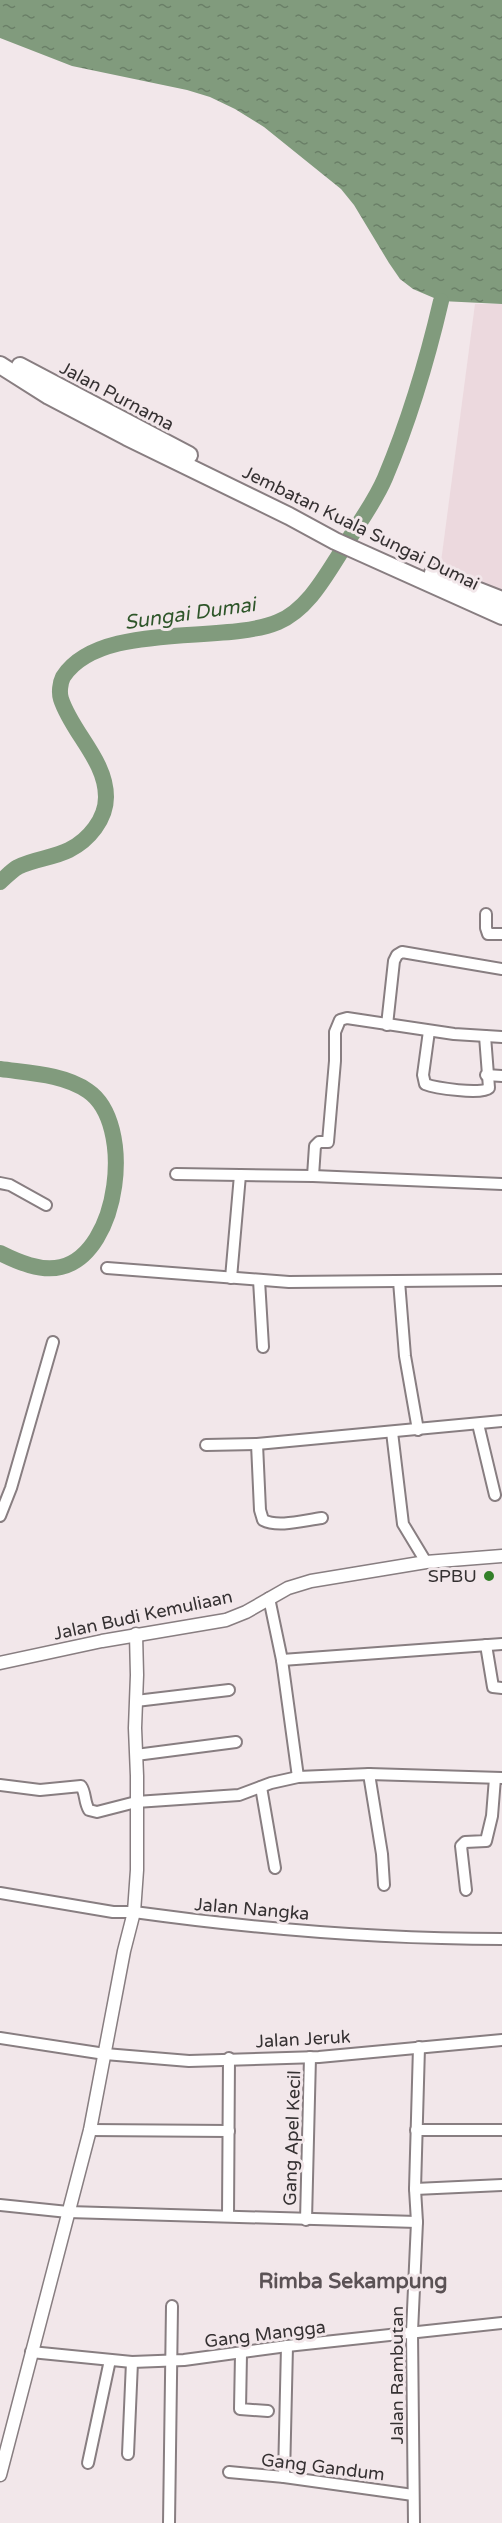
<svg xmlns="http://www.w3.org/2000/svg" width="502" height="2523" viewBox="0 0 502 2523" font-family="'Varela Round',sans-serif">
	<defs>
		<pattern id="water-ripples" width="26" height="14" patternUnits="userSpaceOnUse" patternTransform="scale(1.5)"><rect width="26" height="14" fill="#819b7d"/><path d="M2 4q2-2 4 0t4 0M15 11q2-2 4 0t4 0" fill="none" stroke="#6a7f67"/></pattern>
	</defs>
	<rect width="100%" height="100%" fill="#f2e7ea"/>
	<!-- built -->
	<polygon fill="#ecd9de" points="475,304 502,304 502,590 488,586 441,562"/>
	<!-- water -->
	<polygon fill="url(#water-ripples)" points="0,0 502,0 502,304 441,301 413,289 400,279 389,263 354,205 341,189 264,127 235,109 210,97 187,90 72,66 0,38"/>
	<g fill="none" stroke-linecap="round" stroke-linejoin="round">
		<!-- river -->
		<g stroke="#819b7d" stroke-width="16">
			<path d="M0 882C6 877 11 871 18 867 33 859 53 858 69 850 89 840 106 819 106 797 106 760 72 733 61 699 59 693 60 683 63 677 100 620 223 645 278 622 307 610 325 577 341 552 355 528 374 504 385 478 409 421 427 361 441 301"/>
			<path d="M0 1069C28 1073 64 1074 88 1091 135 1123 120 1253 61 1267 41 1272 18 1262 0 1253"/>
		</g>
		<!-- minor casing -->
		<g stroke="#887e81" stroke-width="14">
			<g id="minor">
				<polyline points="486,914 486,928 488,934 502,934"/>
				<polyline points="387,1025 394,961 397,955 402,952 502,969"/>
				<path d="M429 1031 423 1075 425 1084C435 1088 482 1095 489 1088L485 1036"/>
				<polyline points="486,1075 502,1076"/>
				<polyline points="176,1174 313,1176 502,1184"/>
				<polyline points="313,1176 315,1146 319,1142 328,1142 335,1061 335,1032 340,1020 347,1018 454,1034 502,1037"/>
				<polyline points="0,1183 10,1185 46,1205"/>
				<polyline points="107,1268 289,1282 502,1280"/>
				<polyline points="231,1278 240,1175"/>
				<polyline points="259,1280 263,1347"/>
				<polyline points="399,1281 405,1356 418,1430"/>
				<polyline points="478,1424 495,1495"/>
				<polyline points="392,1432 403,1524 426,1562"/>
				<path d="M257 1444 260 1510 263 1520C278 1528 305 1520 322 1518"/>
				<polyline points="206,1445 257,1444 502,1421"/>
				<polyline points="0,1516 11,1488 53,1342"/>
				<polyline points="269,1598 282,1660 298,1777"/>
				<polyline points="486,1645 493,1687 502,1688"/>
				<polyline points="282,1660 502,1644"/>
				<polyline points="136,1701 229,1690"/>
				<polyline points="136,1755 236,1742"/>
				<polyline points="369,1774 382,1854 384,1885"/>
				<path d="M0 1785 40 1790 81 1786C86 1793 84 1802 89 1810L97 1812 136 1802 239 1795 271 1783 298 1777 369 1774 502 1778"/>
				<polyline points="261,1787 275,1868"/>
				<polyline points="466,1890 461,1846 465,1842 486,1841 492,1816 495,1778"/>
				<path d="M0 1893 113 1912H134C256 1929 379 1939 502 1939"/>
				<polyline points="0,2038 105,2054 189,2061 319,2057 502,2040"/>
				<polyline points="90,2130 229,2131"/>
				<polyline points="416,2130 502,2130"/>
				<polyline points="415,2189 502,2185"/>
				<polyline points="0,2205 68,2212 417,2222"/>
				<polyline points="228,2216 229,2058"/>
				<polyline points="306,2220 310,2057"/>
				<polyline points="31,2352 132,2362 184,2360 287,2346 502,2323"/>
				<polyline points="241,2354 240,2409 268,2411"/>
				<polyline points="128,2454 132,2362"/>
				<polyline points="88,2463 110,2360"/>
				<polyline points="229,2472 284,2477 413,2495"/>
				<polyline points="284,2477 287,2346"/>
				<polyline points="169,2523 172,2306"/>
				<polyline points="414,2523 412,2332 417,2222 415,2189 419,2047"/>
			</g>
		</g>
		<!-- tertiary casing -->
		<g stroke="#887e81" stroke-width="15">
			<g id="tertiary">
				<polyline points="0,1663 102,1641 226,1620 246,1612 288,1588 311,1581 426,1562 502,1556"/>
				<polyline points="0,2475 90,2130 124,1951 134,1912 137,1870 137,1776 135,1728 137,1675 136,1634"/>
			</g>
		</g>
		<!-- primary casing -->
		<g stroke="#887e81" stroke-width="20">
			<g id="primary">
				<polyline points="0,365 49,396 127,437 289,516 335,541 502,616"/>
				<polyline points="20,366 189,455"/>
				<polyline points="433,573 502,600"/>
			</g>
		</g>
		<!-- minor -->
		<use href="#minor" stroke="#fff" stroke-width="10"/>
		<!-- tertiary -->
		<use href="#tertiary" stroke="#fff" stroke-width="12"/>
		<!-- primary -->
		<use href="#primary" stroke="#fff" stroke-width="16"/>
	</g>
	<!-- markers -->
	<circle fill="#338029" stroke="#f2e7ea" stroke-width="2" cx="489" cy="1576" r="6"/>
	<g text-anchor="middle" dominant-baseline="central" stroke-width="6" stroke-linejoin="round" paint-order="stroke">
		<!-- street labels -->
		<g font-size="18" fill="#353132" stroke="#f2e7ea">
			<text transform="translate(117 396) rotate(28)">Jalan Purnama</text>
			<text transform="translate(361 528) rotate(26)">Jembatan Kuala Sungai Dumai</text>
			<text transform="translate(143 1615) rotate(-12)">Jalan Budi Kemuliaan</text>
			<text transform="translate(252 1909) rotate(5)">Jalan Nangka</text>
			<text transform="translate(303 2039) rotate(-3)">Jalan Jeruk</text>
			<text transform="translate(292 2138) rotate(-88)">Gang Apel Kecil</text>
			<text transform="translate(265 2334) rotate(-7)">Gang Mangga</text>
			<text transform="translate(397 2375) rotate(-90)">Jalan Rambutan</text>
			<text transform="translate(323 2467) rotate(7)">Gang Gandum</text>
		</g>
		<!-- poi labels -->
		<g font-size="18" fill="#353132" stroke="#f2e7ea" text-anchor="end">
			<text x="477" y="1576">SPBU</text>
		</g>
		<!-- water labels -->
		<g font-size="20" font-style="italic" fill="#2f562a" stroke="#f2e7ea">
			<text transform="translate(190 614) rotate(-8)">Sungai Dumai</text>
		</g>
		<!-- quarter labels -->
		<g font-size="21" font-weight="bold" fill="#5b5255" stroke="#f2e7ea">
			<text x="353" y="2281">Rimba Sekampung</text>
		</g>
	</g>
</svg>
